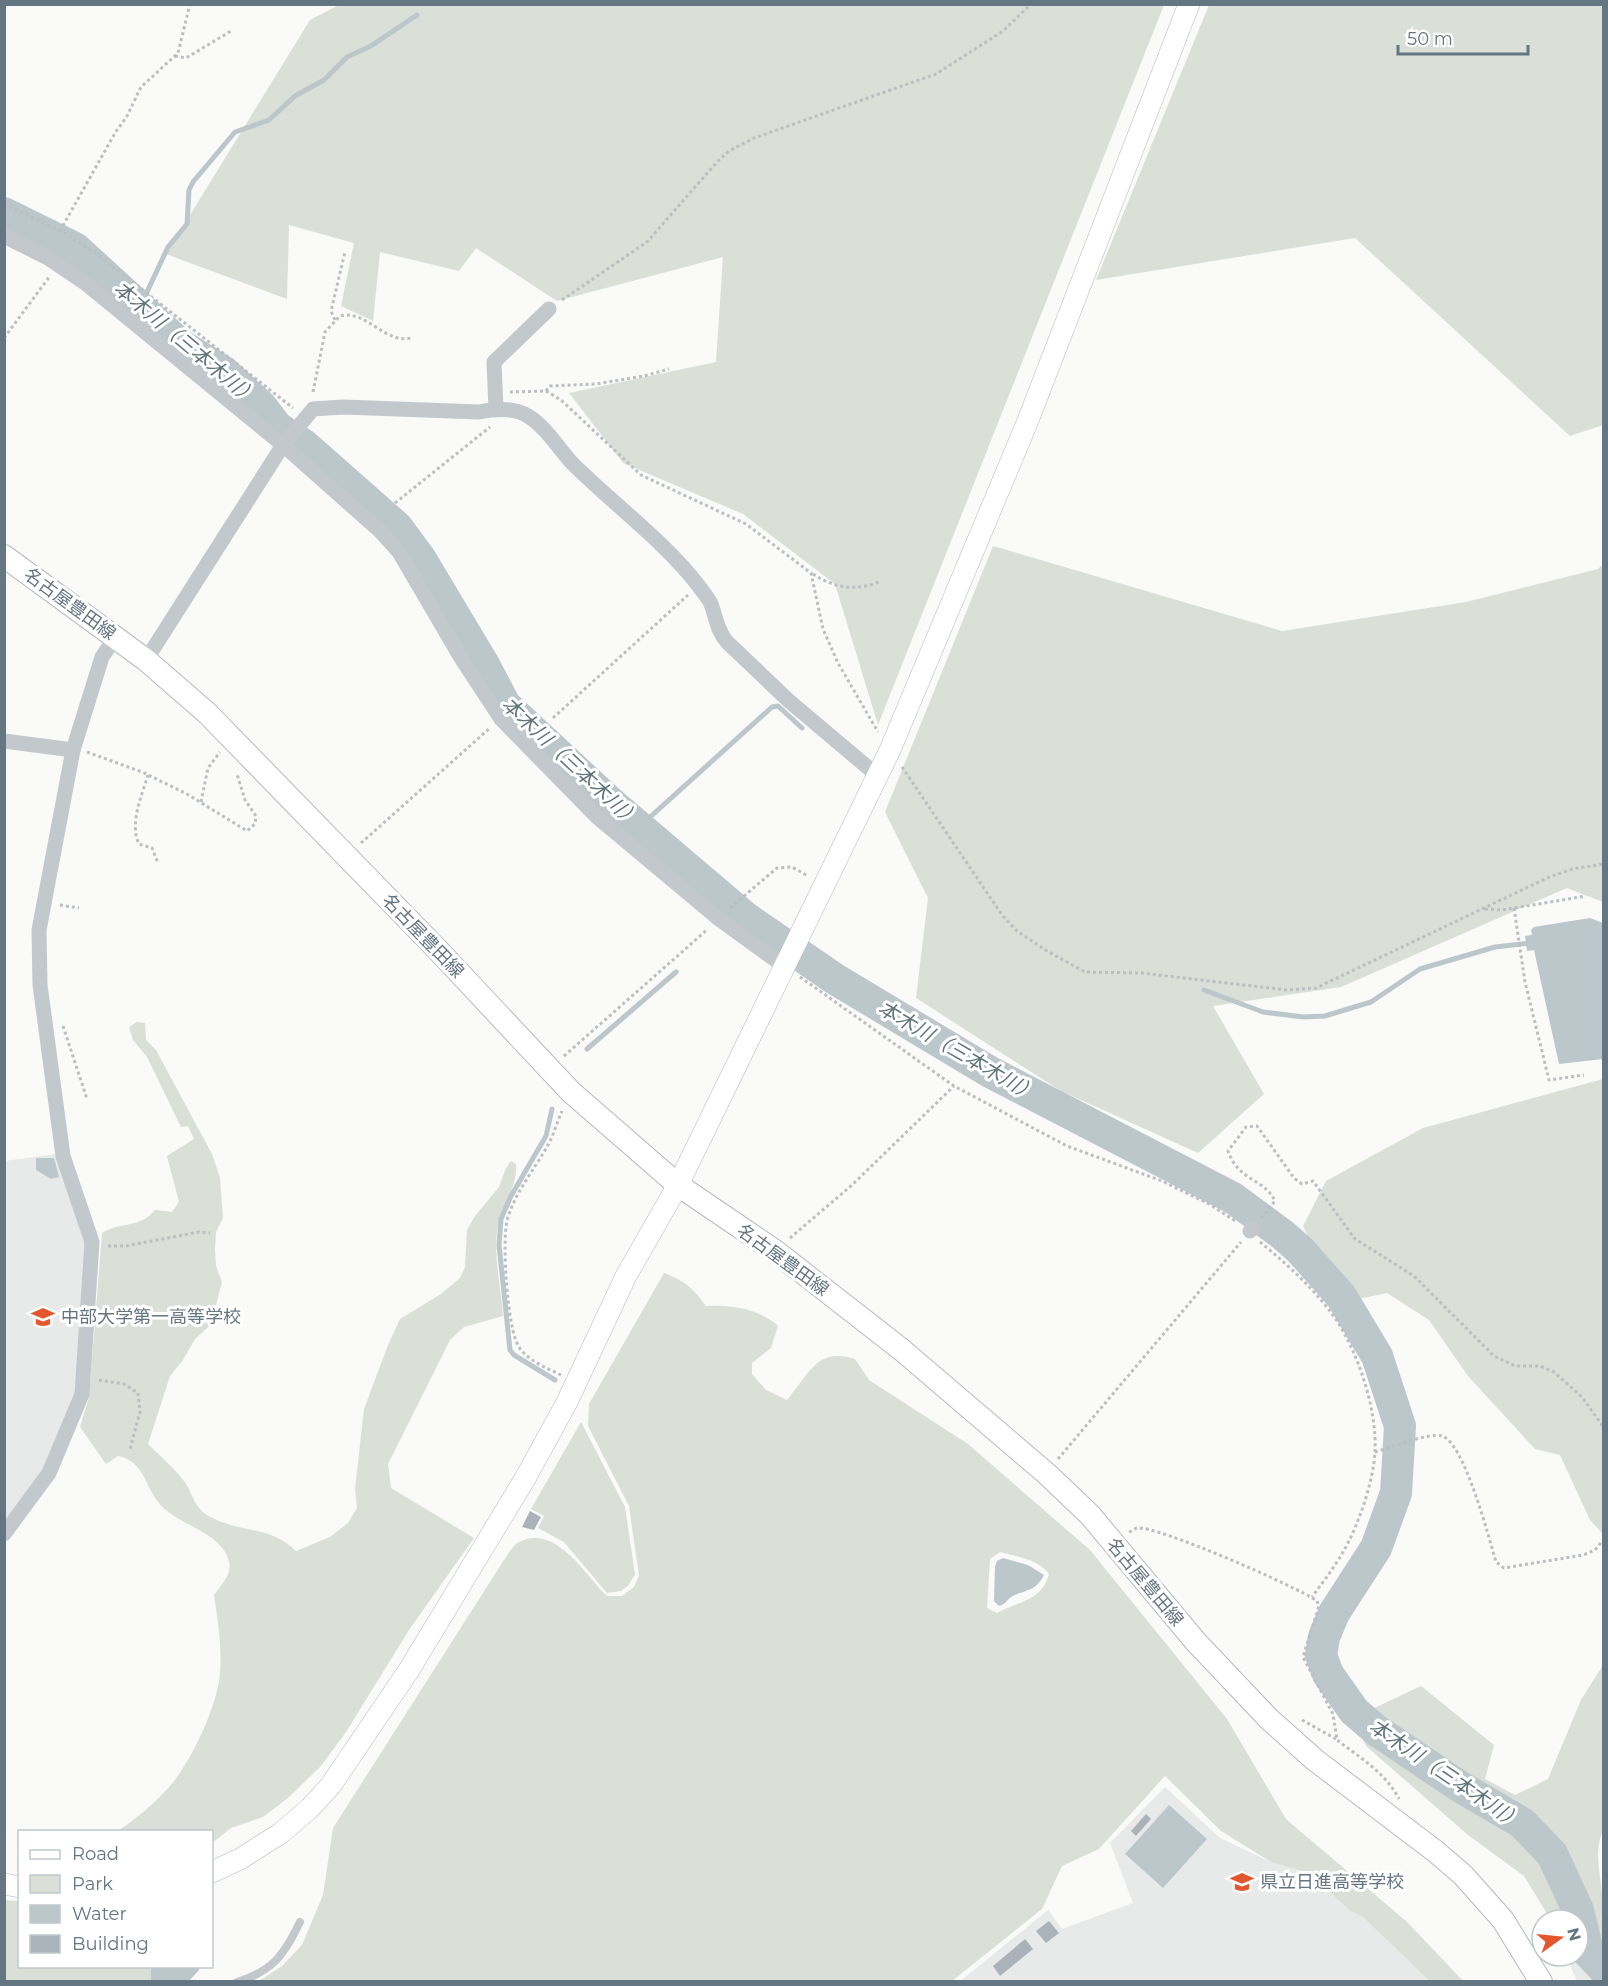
<svg xmlns="http://www.w3.org/2000/svg" width="1608" height="1986" viewBox="0 0 1608 1986" font-family="Montserrat,'Noto Sans JP',sans-serif">
	<rect width="100%" height="100%" fill="#fafaf8"/>
	<!-- built -->
	<g fill="#e8e9e9">
		<polygon points="55,1154 87,1245 76,1388 41,1474 5,1520 5,1161"/>
		<polygon points="1165,1787 1220,1838 1271,1862 1297,1831 1407,1922 1463,1981 959,1982 1048,1910 1062,1929 1133,1903 1110,1843"/>
		<polygon points="1603,1905 1603,1981 1577,1981 1566,1956 1578,1956 1578,1920"/>
	</g>
	<!-- green -->
	<g fill="#dadfd7" fill-rule="evenodd">
		<polygon points="339,5 1164,5 878,725 835,584 743,514 623,463 569,393 716,362 723,257 557,301 476,248 459,271 380,252 373,321 341,306 354,243 289,225 287,299 166,254 310,20"/>
		<polygon points="1209,5 1603,5 1603,425 1570,436 1355,238 1096,280"/>
		<polygon points="993,546 1282,631 1466,602 1598,569 1603,564 1603,902 1567,888 1341,987 1213,1006 1264,1094 1198,1153 1061,1091 916,998 928,898 885,812"/>
		<path d="M137 1022 145 1023 146 1040 156 1050 212 1154 220 1178 223 1218 216 1232 215 1249 216 1266 222 1282 216 1305V1320L195 1339 183 1360 170 1376 148 1444C160 1456 174 1468 184 1481 192 1492 194 1507 207 1515 238 1534 269 1524 296 1551L330 1537 348 1523 357 1508 355 1489 364 1409 388 1345 400 1319 441 1294 460 1278 465 1267 467 1230 475 1216 499 1187 506 1168 511 1161 516 1164C518 1187 500 1208 497 1231 494 1258 501 1289 503 1316L464 1327 450 1340 388 1464 391 1488 474 1538 409 1630 346 1732 321 1766 288 1798 263 1817 231 1828 212 1843V1832L118 1831C137 1818 154 1804 170 1786 191 1762 218 1705 220 1673 222 1647 218 1621 214 1595 221 1585 232 1575 229 1562 223 1532 176 1525 159 1503 144 1485 145 1462 118 1456L106 1464 80 1427 89 1397 102 1233C121 1221 139 1229 155 1210L172 1212 179 1202 167 1156 194 1139 188 1126 181 1127 147 1057 133 1040 129 1027Z"/>
		<polygon points="1603,1079 1604,1079 1603,1534 1590,1520 1560,1455 1535,1449 1468,1376 1429,1320 1387,1293 1354,1300 1316,1253 1303,1226 1326,1181 1423,1128"/>
		<path d="M664 1273C684 1280 694 1289 706 1306 731 1305 758 1308 778 1326L771 1348 752 1363V1374L766 1390 787 1400C809 1374 817 1347 855 1359L869 1380 968 1444 1090 1550 1227 1719 1286 1819 1407 1922 1463 1981H1430L1362 1916 1351 1911 1307 1872 1271 1862 1221 1831 1165 1776 1099 1849 1062 1866 1042 1909 952 1981H259L282 1966 302 1945 323 1895 333 1828 504 1560C508 1554 513 1545 519 1542 556 1523 585 1575 607 1596H622L634 1587 639 1576 629 1506 588 1426 589 1404ZM1000 1552C1018 1557 1038 1559 1049 1574 1042 1601 1019 1601 997 1613L987 1608 990 1559Z"/>
		<polygon points="581,1422 625,1507 635,1574 628,1586 621,1591 607,1593 564,1542 538,1528 544,1516 531,1509"/>
		<path d="M1603 1665 1604 1829C1589 1857 1608 1890 1601 1918L1603 1922V1961L1594 1946 1578 1940V1920H1551L1524 1876 1468 1835 1366 1746 1353 1718 1421 1686 1494 1745 1485 1779 1515 1795 1548 1779 1581 1700Z"/>
		<polygon points="4,1900 19,1901 20,1966 151,1967 151,1981 5,1981"/>
	</g>
	<!-- water -->
	<g fill="#bbc7cb">
		<polygon points="1590,918 1603,923 1603,1059 1559,1064 1534,950 1527,951 1525,936 1532,935 1531,930 1534,927"/>
		<polygon points="36,1158 54,1158 59,1177 51,1179 36,1170"/>
		<path d="M1003 1558 1028 1565 1044 1575C1036 1592 1023 1590 1011 1597 1006 1601 1006 1604 999 1606L994 1601 995 1566 997 1561Z"/>
		<polygon points="1169,1805 1207,1839 1163,1888 1125,1854"/>
		<polygon points="151,1967 199,1967 199,1970 189,1981 151,1981"/>
	</g>
	<g fill="none" stroke-linecap="round" stroke-linejoin="round">
		<!-- stream -->
		<g stroke="#bbc7cb" stroke-width="5">
			<polyline points="140,307 168,247 187,224 189,190 193,182 235,132 269,120 295,96 324,80 347,57 371,46 417,15"/>
			<polyline points="639,827 772,707 778,706 802,728"/>
			<polyline points="1204,990 1263,1012 1303,1017 1325,1016 1371,1002 1420,969 1495,947 1530,943"/>
			<polyline points="587,1049 676,972"/>
			<polyline points="552,1109 546,1136 511,1196 501,1219 499,1245 510,1350 514,1355 555,1380"/>
		</g>
		<!-- river -->
		<polyline stroke="#bbc7cb" stroke-width="32" points="4,213 75,248 181,345 224,372 261,406 277,427 304,445 397,527 420,558 484,665 505,705 612,804 746,918 835,979 990,1072 1233,1198 1283,1235 1300,1250 1341,1296 1377,1356 1400,1426 1396,1493 1376,1548 1334,1613 1324,1637 1321,1655 1328,1674 1354,1711 1376,1730 1459,1786 1522,1823 1552,1854 1578,1910 1588,1952 1604,1969"/>
	</g>
	<!-- building -->
	<g fill="#aab3b9">
		<polygon points="530,1511 541,1517 534,1530 522,1527"/>
		<polygon points="1146,1814 1151,1819 1136,1836 1131,1831"/>
		<polygon points="1049,1921 1059,1933 1046,1943 1036,1931"/>
		<polygon points="1025,1939 1033,1949 1000,1976 993,1966"/>
	</g>
	<g fill="none" stroke-linecap="round" stroke-linejoin="round">
		<!-- secondary casing -->
		<g stroke="#b3babf" stroke-width="22">
			<g id="secondary">
				<polyline points="212,1872 240,1859 281,1833 310,1808 331,1785 409,1670 526,1477 567,1402 626,1276 678,1185 890,750 1027,423 1189,4"/>
				<polyline points="4,1884 20,1887"/>
			</g>
		</g>
		<!-- primary casing -->
		<g stroke="#b5babe" stroke-width="24">
			<polyline id="primary" points="4,556 146,660 207,713 436,948 571,1092 678,1185 775,1251 902,1350 1047,1474 1090,1515 1196,1642 1269,1719 1315,1760 1435,1851 1463,1875 1503,1920 1541,1982"/>
		</g>
		<!-- path -->
		<g stroke="#bbbfc2" stroke-width="3" stroke-dasharray="3 3" stroke-linecap="butt">
			<polyline points="175,56 186,58 231,31"/>
			<polyline points="4,204 66,234 102,258 293,408"/>
			<polyline points="60,231 115,133 127,116 141,87 178,53 190,4"/>
			<polyline points="562,300 647,242 717,162 729,151 754,138 936,74 1003,31 1031,4"/>
			<polyline points="335,320 331,311 345,252"/>
			<polyline points="4,338 50,276"/>
			<polyline points="546,391 550,386 596,384 644,376 669,369"/>
			<path d="M313 392 325 332 340 316C366 309 384 344 411 338"/>
			<polyline points="510,392 546,391 561,400 641,475 746,524 811,573 823,629 838,663 878,732"/>
			<polyline points="395,503 490,427"/>
			<path d="M813 574C834 588 857 592 881 581"/>
			<polyline points="553,718 688,595"/>
			<polyline points="87,752 142,772 187,794 247,831 255,824 256,816 245,800 237,774"/>
			<polyline points="902,767 1002,915 1017,931 1047,951 1085,972 1141,973 1287,990 1316,988 1547,878 1572,869 1604,864"/>
			<path d="M148 775C142 795 129 824 139 844L152 848 158 863"/>
			<polyline points="201,802 208,768 220,752"/>
			<polyline points="361,843 490,728"/>
			<polyline points="60,905 79,908"/>
			<polyline points="730,908 777,868 792,867 808,876"/>
			<polyline points="1514,908 1525,982 1549,1080 1584,1075"/>
			<polyline points="1485,909 1502,910 1586,896"/>
			<polyline points="800,977 954,1086 1067,1146 1162,1181 1209,1204 1237,1222"/>
			<polyline points="63,1026 87,1099"/>
			<polyline points="564,1056 708,929"/>
			<path d="M1261 1218 1275 1201C1264 1178 1239 1182 1228 1151L1246 1127 1257 1126 1294 1178 1302 1184 1313 1181 1355 1239 1414 1276 1494 1356 1515 1366H1540L1554 1372 1582 1397 1604 1428"/>
			<polyline points="790,1238 852,1185 954,1086"/>
			<path d="M1260 1242C1288 1265 1316 1290 1337 1321 1359 1355 1377 1410 1375 1451 1374 1480 1358 1527 1343 1552 1334 1568 1323 1582 1312 1597"/>
			<polyline points="108,1246 126,1246 199,1232 210,1233"/>
			<path d="M561 1375C547 1368 528 1361 519 1347 507 1329 502 1243 507 1221 514 1193 535 1169 548 1145 554 1134 557 1122 562 1111"/>
			<polyline points="99,1380 124,1384 138,1393 140,1412 130,1449"/>
			<path d="M1375 1452C1389 1448 1430 1432 1442 1436 1464 1442 1489 1538 1496 1562L1504 1568 1583 1555 1595 1550 1604 1539"/>
			<polyline points="1058,1459 1241,1242"/>
			<path d="M1129 1532C1132 1531 1134 1529 1137 1528 1156 1525 1298 1587 1317 1601L1319 1606 1303 1657 1333 1714 1337 1740C1359 1757 1386 1773 1399 1799"/>
			<polyline points="1302,1720 1336,1739"/>
		</g>
		<!-- lane -->
		<path stroke="#c3c8cc" stroke-width="8" d="M237 1982C273 1971 284 1955 300 1922"/>
		<!-- street -->
		<g stroke="#c3c8cc" stroke-width="15">
			<polyline points="4,236 48,258 85,283 283,445 380,531 399,552 461,658 501,719 597,817 719,919 785,967"/>
			<polyline points="496,409 494,362 549,309"/>
			<path d="M146 660 283 445 313 409 343 407 479 412C494 409 514 407 528 416 546 427 558 448 572 463 611 502 665 542 698 585 702 591 708 597 711 604 716 617 717 631 727 642L789 701 878 776"/>
			<polyline points="4,741 73,750"/>
			<polyline points="1250,1231 1252,1229"/>
			<polyline points="4,1534 49,1473 82,1394 92,1242 63,1156 40,985 39,930 73,750 102,657 115,638"/>
		</g>
		<!-- secondary -->
		<use href="#secondary" stroke="#fff" stroke-width="21"/>
		<!-- primary -->
		<use href="#primary" stroke="#fff" stroke-width="22"/>
	</g>
	<!-- icons -->
	<defs>
		<g id="school-bare" transform="scale(1.8)"><path d="M0-5L7-2L0 1L-7-2ZM-4 1L0 2.5L4 1V4Q0 6-4 4Z" fill="#e4572e" stroke="#fff" stroke-width="2.5" paint-order="stroke"/></g>
	</defs>
	<g fill-rule="evenodd">
		<use href="#school-bare" x="43" y="1317"/>
		<use href="#school-bare" x="1242" y="1882"/>
	</g>
	<g text-anchor="middle" dominant-baseline="central" stroke-width="6" stroke-linejoin="round" paint-order="stroke">
		<!-- street labels -->
		<g font-size="18" fill="#657683" stroke="#fff">
			<text transform="translate(70 604) rotate(36)">名古屋豊田線</text>
			<text transform="translate(423 936) rotate(46)">名古屋豊田線</text>
			<text transform="translate(783 1260) rotate(36)">名古屋豊田線</text>
			<text transform="translate(1145 1582) rotate(50)">名古屋豊田線</text>
		</g>
		<!-- poi labels -->
		<g font-size="18" fill="#657683" stroke="#fff" text-anchor="start">
			<text x="61" y="1317">中部大学第一高等学校</text>
			<text x="1260" y="1882">県立日進高等学校</text>
		</g>
		<!-- water labels -->
		<g font-size="20" font-style="italic" fill="#60757c" stroke="#fff">
			<text transform="translate(186 343) rotate(40)">本木川（三本木川）</text>
			<text transform="translate(571 762) rotate(43)">本木川（三本木川）</text>
			<text transform="translate(958 1051) rotate(30)">本木川（三本木川）</text>
			<text transform="translate(1446 1774) rotate(34)">本木川（三本木川）</text>
		</g>
	</g>
	<!-- border -->
	<rect width="1608" height="1986" fill="none" stroke="#657683" stroke-width="12"/>
	<!-- legend -->
	<rect x="18" y="1830" width="195" height="138" fill="#ffffff" stroke="#c1c8cd" stroke-width="1.5"/>
	<rect x="30" y="1850" width="30" height="9" fill="#ffffff" stroke="#c1c8cd" stroke-width="1.5"/>
	<text x="72" y="1860" font-size="18" fill="#657683">Road</text>
	<rect x="30" y="1875" width="30" height="18" fill="#dadfd7" stroke="#c1c8cd" stroke-width="1.5"/>
	<text x="72" y="1890" font-size="18" fill="#657683">Park</text>
	<rect x="30" y="1905" width="30" height="18" fill="#bbc7cb" stroke="#c1c8cd" stroke-width="1.5"/>
	<text x="72" y="1920" font-size="18" fill="#657683">Water</text>
	<rect x="30" y="1935" width="30" height="18" fill="#aab3b9" stroke="#c1c8cd" stroke-width="1.5"/>
	<text x="72" y="1950" font-size="18" fill="#657683">Building</text>
	<!-- north arrow -->
	<g transform="translate(1560 1938) rotate(75)"><circle r="28" fill="#ffffff" stroke="#c1c8cd" stroke-width="1.5"/>
	<path d="M0-4.5L10 22L0 15L-10 22Z" fill="#e4572e"/>
	<text y="-9" font-size="16" font-weight="bold" text-anchor="middle" fill="#657683">N</text>
	</g>
	<!-- scale -->
	<path d="M1398 45v9h130v-9" fill="none" stroke="#657683" stroke-width="3"/>
	<text x="1407" y="45" font-size="18" fill="#657683" stroke="#ffffff" stroke-width="4.5" paint-order="stroke">50 m</text>
</svg>
